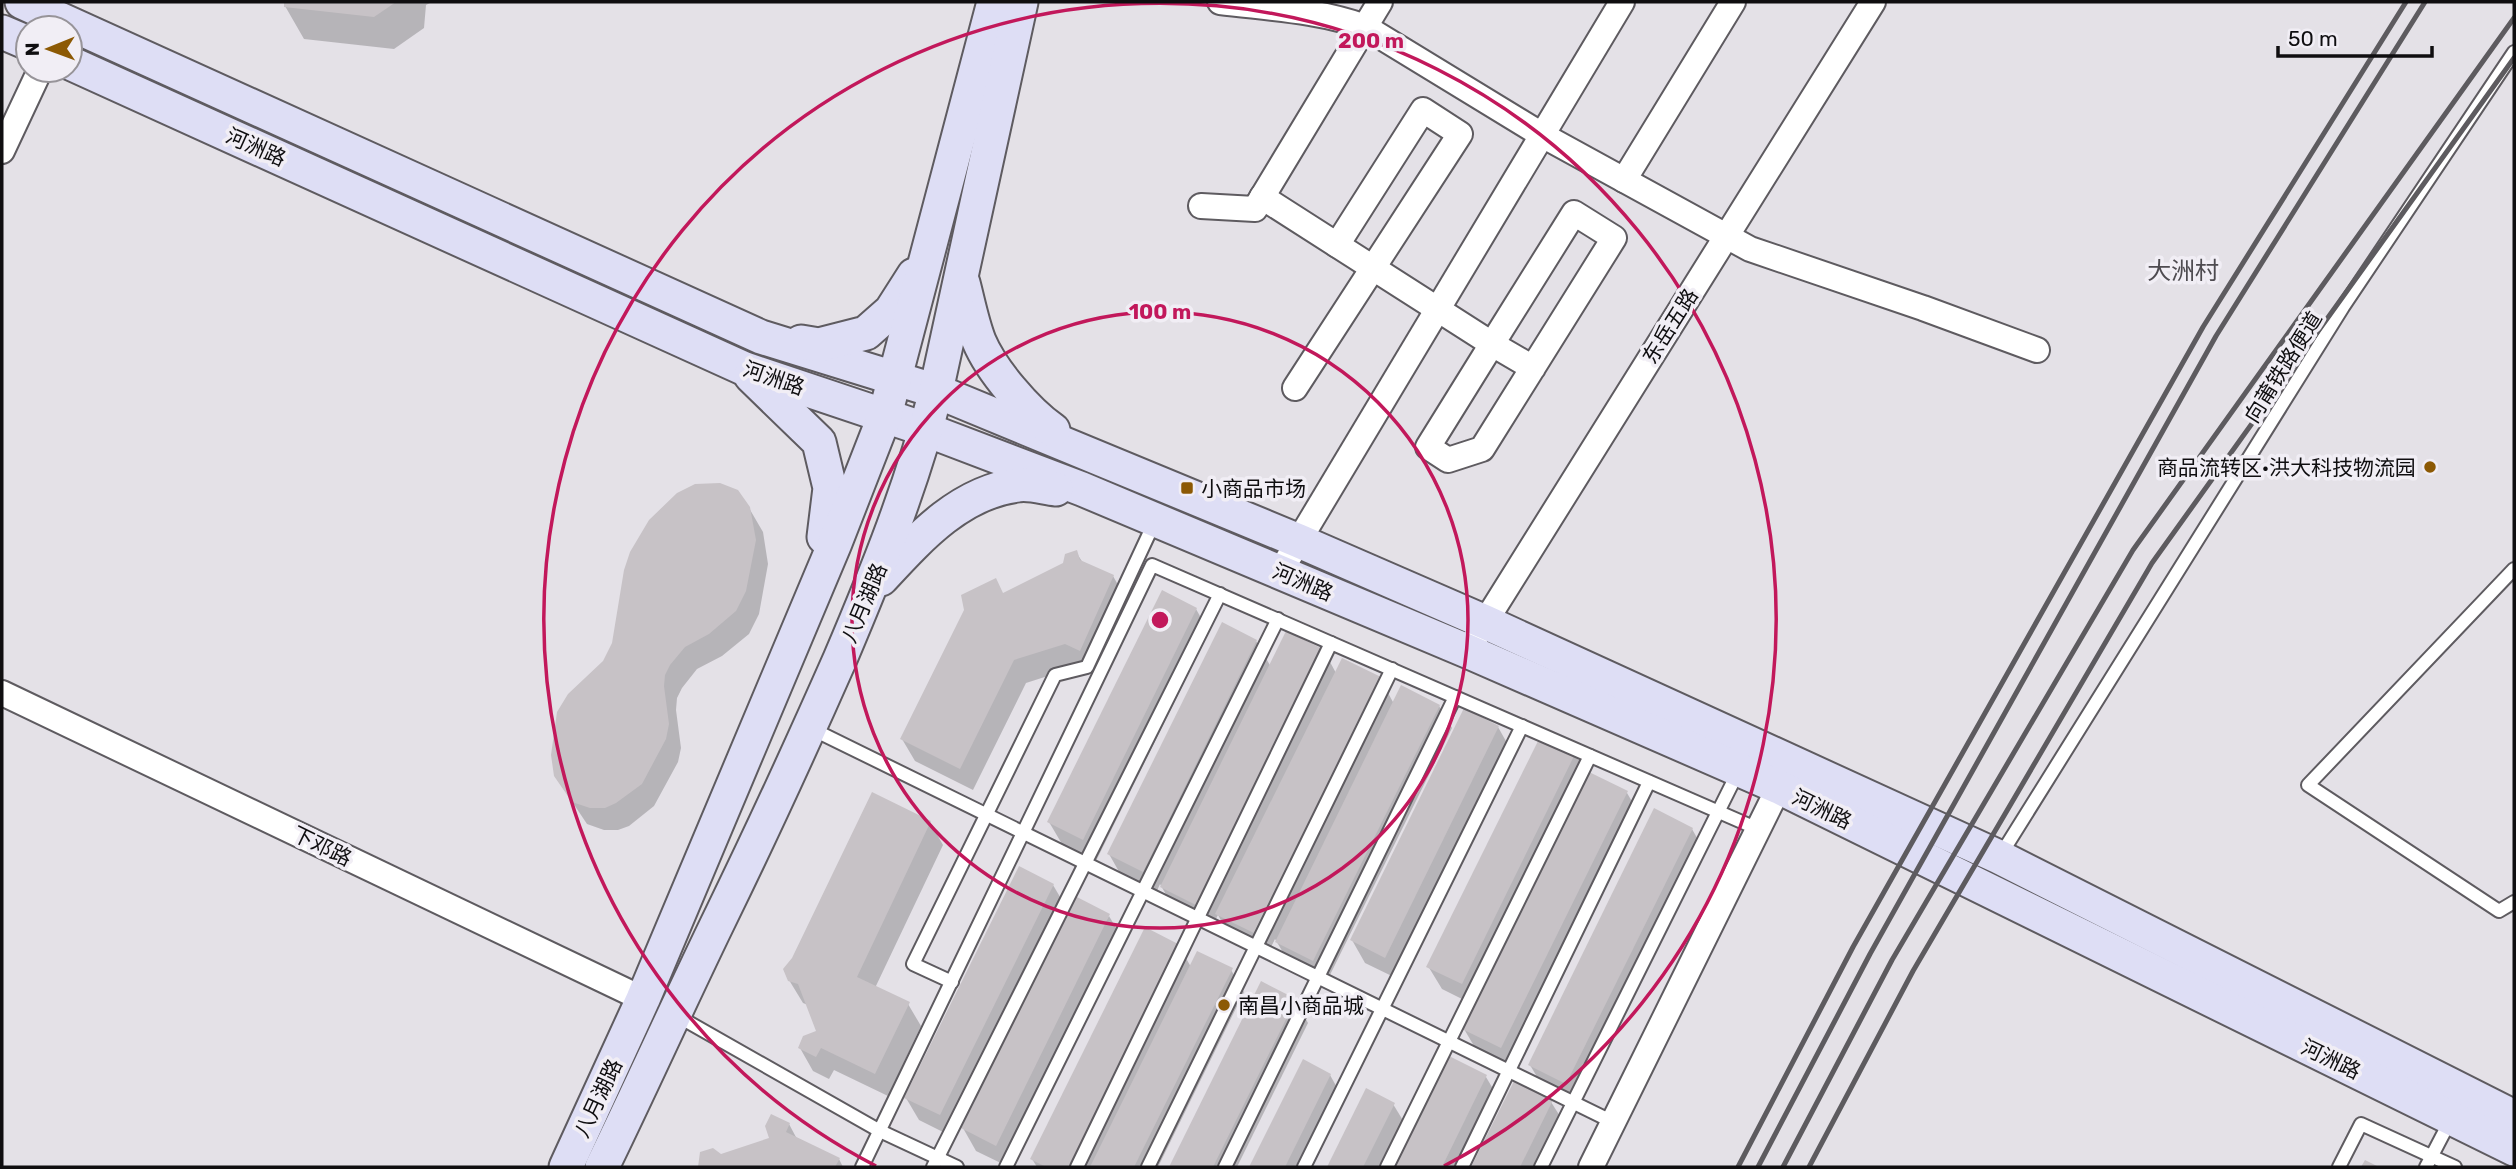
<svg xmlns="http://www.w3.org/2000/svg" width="2516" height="1169" viewBox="0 0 2516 1169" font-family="Rubik,'Noto Sans SC',sans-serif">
	<rect width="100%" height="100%" fill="#e4e1e7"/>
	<!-- shadow -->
	<g fill="#0003">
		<polygon points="286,2 432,2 426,5 424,28 394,49 304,39 285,6"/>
		<polygon points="749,508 763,532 768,564 759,614 749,634 722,656 697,669 682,688 677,698 676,710 681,748 678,762 654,806 629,826 618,830 604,830 587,824 555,776 604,662"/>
		<polygon points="1076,552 1083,563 1113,576 1126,599 1093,672 1079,666 1026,683 973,790 915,761 902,739 1004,594 1065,565"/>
		<polygon points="1196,609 1209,632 1096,861 1062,844 1049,822"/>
		<polygon points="1256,641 1271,667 1324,651 1336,673 1380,678 1394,704 1439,706 1452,728 1326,983 1290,964 1275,939 1267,955 1230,937 1218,915 1211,928 1175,910 1160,884 1156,893 1122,877 1109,854"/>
		<polygon points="1498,727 1511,750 1398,979 1365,963 1352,940"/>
		<polygon points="1575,753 1589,777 1627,793 1640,815 1514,1069 1477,1051 1464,1029 1476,1006 1442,989 1428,966"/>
		<polygon points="930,822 943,845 875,988 908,1004 921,1026 888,1096 834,1070 829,1079 813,1071 800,1048 818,1032 808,1005 803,1003 789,980"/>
		<polygon points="1692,829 1705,852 1579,1106 1543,1087 1530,1065"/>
		<polygon points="1053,885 1066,907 953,1137 919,1120 906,1098"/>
		<polygon points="1109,916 1122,938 1009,1167 976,1151 963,1128"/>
		<polygon points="1179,946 1191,967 1231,970 1244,992 1158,1167 1037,1167 1032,1159"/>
		<polygon points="1262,984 1295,1000 1308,1023 1237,1167 1171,1167"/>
		<polygon points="1449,1058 1486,1077 1499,1099 1466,1167 1396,1167"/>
		<polygon points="1304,1062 1330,1075 1343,1098 1309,1167 1251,1167"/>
		<polygon points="1515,1083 1551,1102 1565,1124 1543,1167 1473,1167"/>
		<polygon points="1367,1091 1393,1104 1407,1127 1387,1167 1329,1167"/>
		<polygon points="789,1124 797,1139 839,1159 843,1167 699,1167 702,1153 721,1156 771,1139"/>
	</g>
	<!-- building -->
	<g fill="#c7c2c6">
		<polygon points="284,2 396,2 374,17 284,7"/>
		<polygon points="720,483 738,490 750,507 756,540 746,591 736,611 709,634 685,647 670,665 665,675 664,686 669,724 666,739 642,784 616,803 605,808 590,808 572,802 554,776 551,755 557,712 568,694 603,661 612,643 624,570 630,552 649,520 677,493 695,484"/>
		<polygon points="1077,550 1080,560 1114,575 1080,651 1065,644 1014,660 960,769 900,739 964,610 961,595 996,578 1003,593 1063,563 1065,554"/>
		<polygon points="1162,590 1197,608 1083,840 1047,822"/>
		<polygon points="1222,622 1257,640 1143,872 1107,854"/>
		<polygon points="1286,631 1325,650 1198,906 1160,887"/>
		<polygon points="1342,658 1381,677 1254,933 1215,914"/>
		<polygon points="1401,685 1440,705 1313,961 1275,942"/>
		<polygon points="1464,708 1499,726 1385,958 1350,940"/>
		<polygon points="1541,735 1576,752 1462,984 1426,967"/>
		<polygon points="1589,772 1628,791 1501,1048 1462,1029"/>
		<polygon points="872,792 931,821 857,977 910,1002 875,1074 821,1048 816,1057 798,1048 803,1036 816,1031 798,984 788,981 783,969 792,958"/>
		<polygon points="1654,808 1693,828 1566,1084 1528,1065"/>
		<polygon points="1019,866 1054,884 940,1115 904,1098"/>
		<polygon points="1075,896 1110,914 996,1146 961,1128"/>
		<polygon points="1145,927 1180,945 1070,1167 1046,1167 1030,1159"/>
		<polygon points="1197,951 1233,968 1134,1167 1090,1167"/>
		<polygon points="1261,981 1296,999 1213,1167 1169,1167"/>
		<polygon points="1449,1056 1487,1075 1442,1167 1394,1167"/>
		<polygon points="1303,1059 1331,1074 1285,1167 1249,1167"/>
		<polygon points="1514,1081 1553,1100 1520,1167 1471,1167"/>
		<polygon points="1366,1088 1395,1103 1363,1167 1327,1167"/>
		<polygon points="771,1114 790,1123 786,1132 840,1158 835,1167 698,1167 700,1152 713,1148 721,1154 769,1138 765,1126"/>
		<polygon points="2365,1160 2379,1167 2361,1167"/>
	</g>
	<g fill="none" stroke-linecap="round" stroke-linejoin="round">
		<!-- lane casing -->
		<g stroke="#5e5b60" stroke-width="16">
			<g id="lane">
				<polyline points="2514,569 2308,785 2499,911 2514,902"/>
				<polyline points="810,728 1613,1122"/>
				<polyline points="2000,856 2343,307 2514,52"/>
				<polyline points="952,982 913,964 1055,675 1087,667 1155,521"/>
				<polyline points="674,1014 880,1131 957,1167"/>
				<polyline points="862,1167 1152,565 1758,829"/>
				<polyline points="933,1167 1220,594"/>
				<polyline points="1006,1167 1278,619"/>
				<polyline points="1077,1167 1331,643"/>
				<polyline points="1148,1167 1392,669"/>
				<polyline points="1225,1167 1455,697"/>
				<polyline points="1304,1167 1522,726"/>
				<polyline points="1387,1167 1590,756"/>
				<polyline points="1462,1167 1649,782"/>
				<polyline points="1541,1167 1739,770"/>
				<polyline points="2339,1167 2361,1124 2455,1167"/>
				<polyline points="2426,1167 2450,1121"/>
			</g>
		</g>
		<!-- street casing -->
		<g stroke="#5e5b60" stroke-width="28">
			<g id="street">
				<path d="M1220 2C1267 8 1319 10 1365 27L1542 135 1750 249 1923 308 2037 350"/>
				<polyline points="2,151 40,70"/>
				<polyline points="1624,180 1733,2"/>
				<polyline points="1262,197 1492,344 1428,447 1448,460 1482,449 1614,238 1574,213 1492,344 1533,368"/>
				<polyline points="1201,206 1255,209 1380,2"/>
				<polyline points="1295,388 1460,134 1423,110 1337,245"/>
				<polyline points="1280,572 1622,2"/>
				<polyline points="1477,635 1873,2"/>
				<polyline points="2,693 643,999"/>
				<polyline points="1591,1167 1779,787"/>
			</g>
		</g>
		<!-- secondary casing -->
		<g stroke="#5e5b60" stroke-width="37">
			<g id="secondary">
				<polyline points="22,2 761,337 936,391 1299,541 1485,622 1999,857 2514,1117"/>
				<polyline points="2,32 28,43"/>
				<polyline points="70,63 745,369 927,430 1082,489 1467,651 1779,787 2514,1149"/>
				<path d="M963 283C968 302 972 323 979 341 991 370 1027 412 1053 430"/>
				<polyline points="801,342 819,345 866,333 891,311 914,275"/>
				<polyline points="751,376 819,442 830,488 824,537"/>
				<path d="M881 579C919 538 960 492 1018 485 1030 483 1045 488 1056 489"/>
				<polyline points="566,1167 643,999 835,543 885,415 994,2"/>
				<path d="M602 1167C643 1083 681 998 722 914 763 830 802 745 840 659 877 572 913 483 936 391L1021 2"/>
			</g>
		</g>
		<!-- lane -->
		<use href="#lane" stroke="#fff" stroke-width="12"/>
		<!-- street -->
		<use href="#street" stroke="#fff" stroke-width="24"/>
		<!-- secondary -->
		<use href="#secondary" stroke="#dedef5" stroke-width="33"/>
		<!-- rail -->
		<g stroke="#5d5b5f" stroke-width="5">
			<polyline points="1738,1167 1853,947 2203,327 2406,2"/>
			<polyline points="1758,1167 1870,954 2216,336 2425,2"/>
			<polyline points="1783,1167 1892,960 2133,550 2514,18"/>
			<polyline points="1809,1167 1913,971 2152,563 2514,58"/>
		</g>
	</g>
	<!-- distance rings -->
	<g fill="none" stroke="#c2185b" stroke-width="3.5">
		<circle cx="1160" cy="620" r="308"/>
		<path d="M876 1166A616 616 0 1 1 1444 1166"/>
	</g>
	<!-- markers -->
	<g fill="#8c5904" stroke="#f1eef5" stroke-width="2.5">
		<circle cx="2430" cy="467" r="7"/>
		<rect x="1180" y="481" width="14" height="14" rx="3.5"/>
		<circle cx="1224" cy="1005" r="7"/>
	</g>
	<g text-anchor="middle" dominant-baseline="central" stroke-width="7" stroke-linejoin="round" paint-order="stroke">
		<!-- street labels -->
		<g font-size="21" fill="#0f0e10" stroke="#f1eef5">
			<text transform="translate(256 147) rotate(24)">河洲路</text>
			<text transform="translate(1670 326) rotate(-58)">东岳五路</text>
			<text transform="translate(2283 367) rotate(-58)">向莆铁路便道</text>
			<text transform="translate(774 378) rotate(19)">河洲路</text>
			<text transform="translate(1303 582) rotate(23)">河洲路</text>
			<text transform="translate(864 603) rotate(-67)">八月湖路</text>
			<text transform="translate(1822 809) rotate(26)">河洲路</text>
			<text transform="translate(322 846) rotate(26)">下邓路</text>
			<text transform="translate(2331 1059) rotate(26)">河洲路</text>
			<text transform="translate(598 1098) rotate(-65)">八月湖路</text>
		</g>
		<!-- poi labels -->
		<g font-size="21" fill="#0f0e10" stroke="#f1eef5" text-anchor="start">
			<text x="2416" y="467" text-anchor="end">商品流转区·洪大科技物流园</text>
			<text x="1201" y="488">小商品市场</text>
			<text x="1238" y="1005">南昌小商品城</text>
		</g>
		<!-- quarter labels -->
		<g font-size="24" fill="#4e4b50" stroke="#f1eef5">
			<text x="2183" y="271">大洲村</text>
		</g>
	</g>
	<circle cx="1160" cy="620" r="10" fill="#c2185b" stroke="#f1eef5" stroke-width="3.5"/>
	<g font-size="21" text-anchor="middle" font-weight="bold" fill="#c2185b" stroke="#f1eef5" stroke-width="7" stroke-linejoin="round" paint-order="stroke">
		<text x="1371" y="48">200 m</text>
		<text x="1160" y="319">100 m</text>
	</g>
	<!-- border -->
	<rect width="2516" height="1169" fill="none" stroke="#0f0e10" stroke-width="7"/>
	<!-- north arrow -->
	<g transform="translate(49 49) rotate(269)"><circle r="33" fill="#f1eef5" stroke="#979499" stroke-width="2"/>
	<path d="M0-5L12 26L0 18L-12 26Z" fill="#8c5904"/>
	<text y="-10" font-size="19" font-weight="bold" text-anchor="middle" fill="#0f0e10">N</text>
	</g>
	<!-- scale -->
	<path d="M2278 46v10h154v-10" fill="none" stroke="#0f0e10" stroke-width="3.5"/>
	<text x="2288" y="46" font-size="21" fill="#0f0e10" stroke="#f1eef5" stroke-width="5" paint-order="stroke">50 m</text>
</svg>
